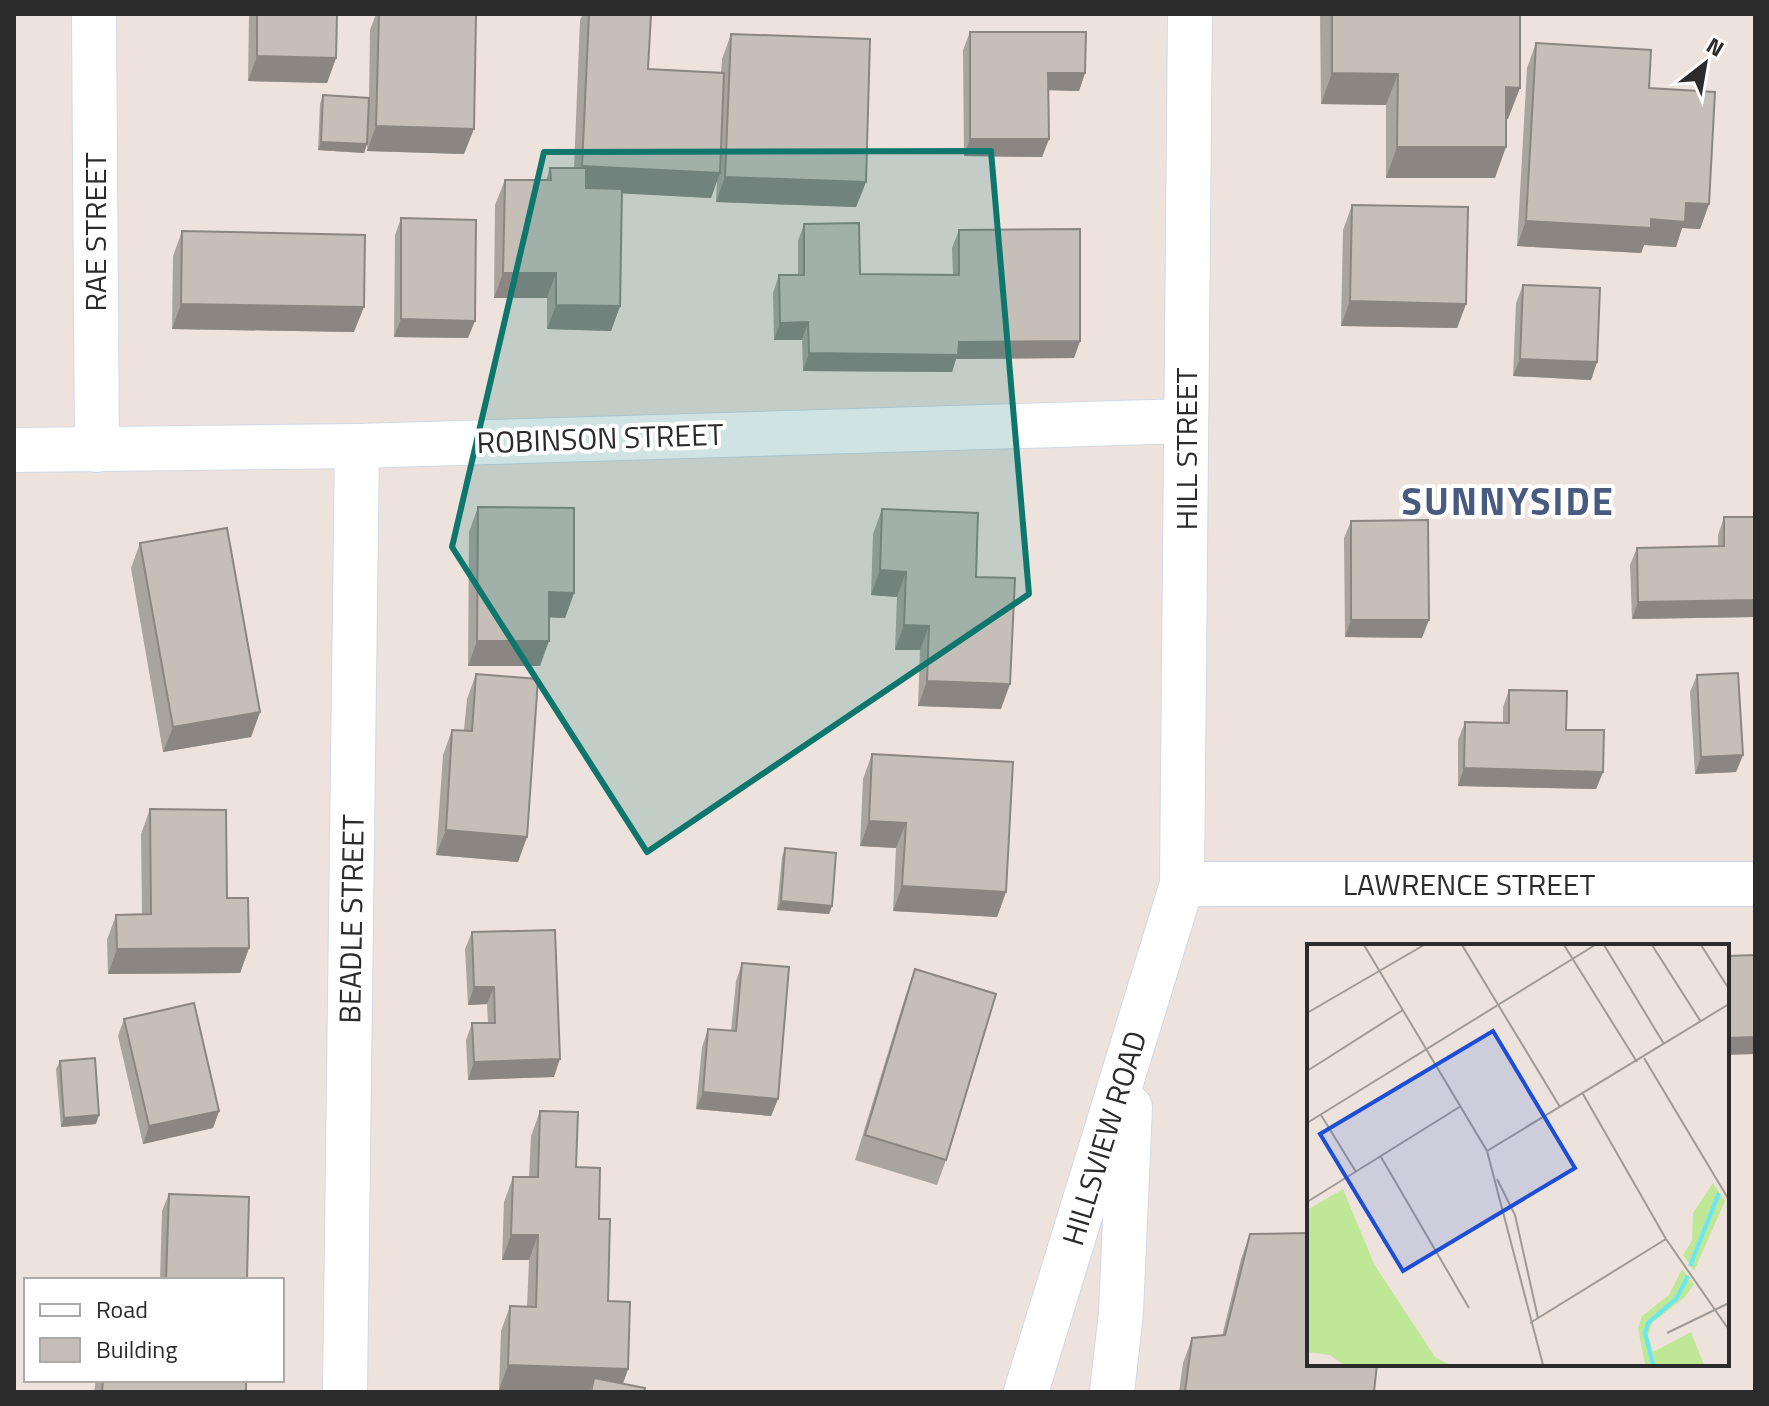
<svg xmlns="http://www.w3.org/2000/svg" width="1769" height="1406" viewBox="0 0 1769 1406" font-family="'Titillium Web',sans-serif">
	<rect width="100%" height="100%" fill="#eee3dc"/>
	<g fill="none" stroke-linecap="round" stroke-linejoin="round">
		<!-- minor casing -->
		<g stroke="#d1d8e5" stroke-width="46">
			<g id="minor">
				<polyline points="94,14 97,450"/>
				<polyline points="14,450 357,446 1186,421"/>
				<polyline points="1182,884 1755,884"/>
				<polyline points="345,1392 357,446"/>
				<polyline points="1026,1392 1182,884 1190,14"/>
				<polyline points="1112,1392 1121,1313 1130,1107"/>
			</g>
		</g>
		<!-- minor -->
		<use href="#minor" stroke="#fff" stroke-width="44"/>
	</g>
	<!-- wall -->
	<g fill="#aaa49e">
		<polygon points="249,14 337,14 336,58 327,83 248,81"/>
		<polygon points="376,14 476,14 464,154 367,151 368,124 367,144 364,153 318,150 320,104 323,95 369,98 370,30"/>
		<polygon points="583,14 651,14 648,69 721,72 722,59 731,34 866,182 856,207 716,202 717,180 711,198 622,193 620,306 611,331 547,329 547,298 494,298 495,205 505,180 546,180 550,168 574,168 580,20"/>
		<polygon points="1320,14 1520,14 1508,119 1506,119 1495,178 1386,178 1386,105 1321,104"/>
		<polygon points="970,32 1085,73 1079,91 1048,90 1049,139 1042,157 964,156 963,50"/>
		<polygon points="1536,43 1649,88 1709,204 1700,229 1682,228 1676,247 1644,245 1641,253 1517,246 1527,68"/>
		<polygon points="1352,205 1466,304 1457,328 1341,326 1343,230"/>
		<polygon points="401,218 468,338 394,337 395,235"/>
		<polygon points="804,224 860,274 953,275 952,248 959,230 1080,341 1074,358 956,359 952,372 803,371 802,340 774,340 773,293 779,275 798,275 798,241"/>
		<polygon points="182,231 354,332 172,329 173,256"/>
		<polygon points="1523,285 1597,362 1591,380 1513,376 1516,303"/>
		<polygon points="478,507 574,593 565,618 549,617 540,666 468,666 469,532"/>
		<polygon points="882,509 976,577 1001,709 918,706 920,650 895,650 897,597 871,595 873,534"/>
		<polygon points="1724,517 1755,517 1755,617 1632,619 1630,565 1637,548 1718,547 1718,535"/>
		<polygon points="1351,521 1422,638 1345,637 1344,538"/>
		<polygon points="140,543 260,712 251,737 163,752 131,568"/>
		<polygon points="476,674 527,837 518,862 436,855 443,755 452,730 464,730 467,699"/>
		<polygon points="1697,675 1743,755 1736,772 1695,774 1690,692"/>
		<polygon points="1509,690 1566,730 1603,772 1596,789 1458,786 1458,740 1465,722 1503,723 1503,707"/>
		<polygon points="872,754 1006,892 997,917 893,911 896,848 860,846 863,779"/>
		<polygon points="150,809 227,898 249,948 240,973 108,974 107,940 116,915 142,914 141,834"/>
		<polygon points="785,848 832,906 829,914 777,910 782,857"/>
		<polygon points="472,932 554,1077 468,1080 466,1040 472,1023 488,1023 487,1004 468,1005 465,949"/>
		<polygon points="742,963 778,1099 771,1116 696,1109 702,1047 708,1029 731,1031 736,981"/>
		<polygon points="915,969 946,1160 937,1185 855,1160 906,994"/>
		<polygon points="124,1019 219,1111 213,1128 143,1144 118,1036"/>
		<polygon points="60,1061 96,1124 61,1127 56,1069"/>
		<polygon points="540,1111 576,1167 599,1219 608,1301 628,1369 623,1383 644,1392 553,1392 499,1390 501,1331 510,1306 527,1307 529,1260 502,1260 504,1202 513,1177 529,1177 531,1136"/>
		<polygon points="169,1194 247,1280 160,1280 162,1211"/>
		<polygon points="1250,1234 1374,1392 1179,1392 1183,1363 1192,1338 1222,1336 1241,1259"/>
		<polygon points="96,1380 246,1380 246,1392 94,1392"/>
	</g>
	<!-- shaded-wall -->
	<g fill="#8b8681">
		<polygon points="257,56 336,58 327,83 248,81"/>
		<polygon points="1048,73 1085,73 1079,91 1042,90"/>
		<polygon points="1332,73 1398,74 1386,105 1321,104"/>
		<polygon points="1506,87 1520,88 1508,119 1495,119"/>
		<polygon points="376,126 474,129 464,154 367,151"/>
		<polygon points="970,139 1049,139 1042,157 964,156"/>
		<polygon points="321,142 367,144 364,153 318,150"/>
		<polygon points="1397,147 1506,147 1495,178 1386,178"/>
		<polygon points="582,166 720,173 711,198 573,191"/>
		<polygon points="725,177 866,182 856,207 716,202"/>
		<polygon points="1686,203 1709,204 1700,229 1682,228 1676,247 1644,245 1641,253 1517,246 1526,221"/>
		<polygon points="503,273 556,273 547,298 494,298"/>
		<polygon points="1350,301 1466,304 1457,328 1341,326"/>
		<polygon points="181,304 364,307 354,332 172,329"/>
		<polygon points="556,305 620,306 611,331 547,329"/>
		<polygon points="401,319 475,321 468,338 394,337"/>
		<polygon points="808,322 802,340 774,340 780,323"/>
		<polygon points="1080,341 1074,358 956,359 952,372 803,371 809,353 959,342"/>
		<polygon points="1520,359 1597,362 1591,380 1513,376"/>
		<polygon points="880,570 906,572 897,597 871,595"/>
		<polygon points="549,592 574,593 565,618 540,617"/>
		<polygon points="1755,600 1755,617 1632,619 1638,602"/>
		<polygon points="1351,620 1429,620 1422,638 1345,637"/>
		<polygon points="904,625 929,626 920,650 895,650"/>
		<polygon points="477,641 549,641 540,666 468,666"/>
		<polygon points="927,681 1010,684 1001,709 918,706"/>
		<polygon points="260,712 251,737 163,752 173,727"/>
		<polygon points="1743,755 1736,772 1695,774 1701,757"/>
		<polygon points="1464,768 1603,772 1596,789 1458,786"/>
		<polygon points="869,821 906,823 896,848 860,846"/>
		<polygon points="446,830 527,837 518,862 436,855"/>
		<polygon points="902,886 1006,892 997,917 893,911"/>
		<polygon points="781,901 832,906 829,914 777,910"/>
		<polygon points="249,948 240,973 108,974 117,949"/>
		<polygon points="474,987 494,987 487,1004 468,1005"/>
		<polygon points="1755,1037 1755,1054 1727,1055 1727,1038"/>
		<polygon points="560,1059 554,1077 468,1080 474,1062"/>
		<polygon points="703,1092 778,1099 771,1116 696,1109"/>
		<polygon points="219,1111 213,1128 143,1144 149,1126"/>
		<polygon points="99,1115 96,1124 61,1127 64,1118"/>
		<polygon points="511,1235 538,1235 529,1260 502,1260"/>
		<polygon points="508,1365 628,1369 620,1392 594,1378 589,1392 499,1390"/>
	</g>
	<!-- building -->
	<g fill="#c6bfb8" stroke="#8b8681" stroke-width="2">
		<polygon points="257,14 337,14 336,58 257,56"/>
		<polygon points="379,14 476,14 474,129 376,126"/>
		<polygon points="589,14 651,14 648,69 724,73 720,173 582,166"/>
		<polygon points="1332,14 1520,14 1520,88 1506,87 1506,147 1397,147 1398,74 1332,73"/>
		<polygon points="970,32 1086,32 1085,73 1048,73 1049,139 970,139"/>
		<polygon points="731,34 870,39 866,182 725,177"/>
		<polygon points="1536,43 1651,50 1649,88 1715,92 1709,204 1686,203 1685,222 1651,219 1651,228 1526,221"/>
		<polygon points="323,95 369,98 367,144 321,142"/>
		<polygon points="550,168 586,168 586,188 622,189 620,306 556,305 556,273 503,273 505,180 551,180"/>
		<polygon points="1352,205 1468,207 1466,304 1350,301"/>
		<polygon points="401,218 476,220 475,321 401,319"/>
		<polygon points="859,223 860,274 959,275 959,230 1080,229 1080,341 959,342 958,355 809,353 808,322 780,323 779,275 804,275 804,224"/>
		<polygon points="182,231 365,235 364,307 181,304"/>
		<polygon points="1523,285 1600,288 1597,362 1520,359"/>
		<polygon points="478,507 574,508 574,593 549,592 549,641 477,641"/>
		<polygon points="882,509 978,513 976,577 1015,578 1010,684 927,681 929,626 904,625 906,572 880,570"/>
		<polygon points="1724,517 1755,517 1755,600 1638,602 1637,548 1724,546"/>
		<polygon points="1428,520 1429,620 1351,620 1351,521"/>
		<polygon points="227,528 260,712 173,727 140,543"/>
		<polygon points="1738,673 1743,755 1701,757 1697,675"/>
		<polygon points="476,674 538,679 527,837 446,830 452,730 472,731"/>
		<polygon points="1509,690 1567,691 1566,730 1604,730 1603,772 1464,768 1465,722 1509,723"/>
		<polygon points="872,754 1013,762 1006,892 902,886 906,823 869,821"/>
		<polygon points="150,809 226,810 227,898 248,898 249,948 117,949 116,915 151,914"/>
		<polygon points="785,848 836,853 832,906 781,901"/>
		<polygon points="555,930 560,1059 474,1062 472,1023 495,1023 494,987 474,987 472,932"/>
		<polygon points="1510,944 1510,946 1452,946"/>
		<polygon points="1755,955 1755,1037 1727,1038 1727,956"/>
		<polygon points="742,963 789,967 778,1099 703,1092 708,1029 736,1031"/>
		<polygon points="915,969 996,994 946,1160 865,1135"/>
		<polygon points="194,1003 219,1111 149,1126 124,1019"/>
		<polygon points="95,1058 99,1115 64,1118 60,1061"/>
		<polygon points="540,1111 578,1112 576,1167 600,1168 599,1219 610,1219 608,1301 630,1302 628,1369 508,1365 510,1306 536,1307 538,1235 511,1235 513,1177 538,1177"/>
		<polygon points="169,1194 249,1197 247,1280 166,1280"/>
		<polygon points="1309,1233 1309,1364 1377,1364 1374,1392 1185,1392 1192,1338 1225,1335 1250,1234"/>
		<polygon points="594,1378 645,1388 644,1392 591,1392"/>
		<polygon points="103,1380 246,1380 246,1392 102,1392"/>
	</g>
	<!-- marked area -->
	<path fill="#0f766e" fill-opacity="0.2" stroke="#0f766e" stroke-width="6" stroke-linejoin="round" d="M991 151 1029 594 647 852 452 547 544 152Z"/>
	<g text-anchor="middle" dominant-baseline="central" stroke-width="8" stroke-linejoin="round" paint-order="stroke">
		<!-- street labels -->
		<g font-size="30" fill="#2b2b2b" stroke="#fff">
			<text transform="translate(95 232) rotate(-90)">RAE STREET</text>
			<text transform="translate(600 438) rotate(-2)">ROBINSON STREET</text>
			<text transform="translate(1186 449) rotate(-90)">HILL STREET</text>
			<text x="1469" y="884">LAWRENCE STREET</text>
			<text transform="translate(351 919) rotate(-89)">BEADLE STREET</text>
			<text transform="translate(1104 1138) rotate(-73)">HILLSVIEW ROAD</text>
		</g>
		<!-- district labels -->
		<g font-size="38" font-weight="bold" letter-spacing="2" fill="#485a7f" stroke="#fff">
			<text x="1508" y="501">SUNNYSIDE</text>
		</g>
	</g>
	<!-- overview -->
	<g transform="translate(1307 944)">
		<rect width="422" height="422" fill="#eee3dc"/>
		<path d="M406 239 418 257 387 327 376 311 385 297 386 269ZM36 245 67 320 128 413 143 421H37L23 411 0 408V266ZM375 325 387 340 378 353 345 379 341 391 346 408 384 388 397 421H338L331 384 335 372 362 351Z" fill="#bee796"/>
		<path fill="none" stroke="#69e6f6" stroke-width="4" d="M383 322 412 249M346 421 338 389 341 379 370 354 381 332"/>
		<path fill="none" stroke="#a09995" stroke-width="2" d="M57 1 180 207 236 421M155 1 253 163M257 1 330 118M297 1 357 100M345 1 394 78M394 1 422 45M0 69 117 1M337 114 422 256M0 127 96 66M276 150 359 295 422 386M14 171 49 228M0 179 288 1M180 207 422 60M74 213 162 364M190 235 208 271 231 374M0 258 154 162M223 379 359 295M360 389 422 359"/>
		<path fill="#1d4ed8" fill-opacity="0.15" stroke="#1d4ed8" stroke-width="4" d="M186 87 268 224 96 327 13 190Z"/>
		<rect width="422" height="422" fill="none" stroke="#2b2b2b" stroke-width="4"/>
	</g>
	<!-- border -->
	<rect width="1769" height="1406" fill="none" stroke="#2b2b2b" stroke-width="32"/>
	<!-- legend -->
	<rect x="24" y="1278" width="260" height="104" fill="#ffffff" stroke="#aaaaaa" stroke-width="2"/>
	<rect x="40" y="1304" width="40" height="12" fill="#ffffff" stroke="#aaaaaa" stroke-width="2"/>
	<text x="96" y="1318" font-size="24" fill="#2b2b2b">Road</text>
	<rect x="40" y="1338" width="40" height="24" fill="#c6bfb8" stroke="#aaaaaa" stroke-width="2"/>
	<text x="96" y="1358" font-size="24" fill="#2b2b2b">Building</text>
	<!-- north arrow -->
	<g transform="translate(1705 64) rotate(31)" stroke="#ffffff" stroke-width="6" paint-order="stroke">
	<path d="M0-6L14 30L0 20L-14 30Z" fill="#2b2b2b"/>
	<text y="-12" font-size="22" font-weight="bold" text-anchor="middle" fill="#2b2b2b">N</text>
	</g>
</svg>
